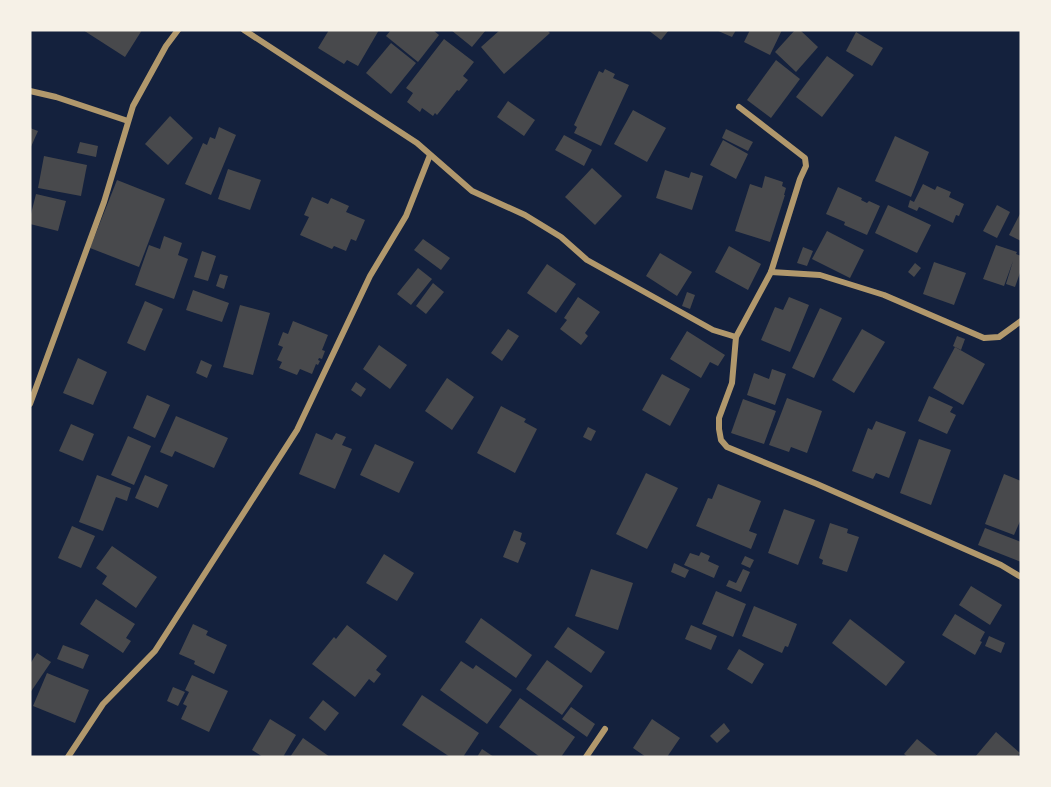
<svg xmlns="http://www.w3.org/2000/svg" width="1051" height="787" viewBox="0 0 1051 787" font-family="Signika,sans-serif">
	<rect width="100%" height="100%" fill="#14213d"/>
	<!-- building -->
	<g fill="#48494c">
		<polygon points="83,30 142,30 125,57"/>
		<polygon points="329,30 379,30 358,66 347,60 344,64 318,48"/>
		<polygon points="391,30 433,30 439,35 418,62 386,36"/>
		<polygon points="451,30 486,30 472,47"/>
		<polygon points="500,30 547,30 550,33 504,74 481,47"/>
		<polygon points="648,30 669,30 661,40"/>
		<polygon points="716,30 736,30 732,37"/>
		<polygon points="750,30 782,30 770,55 744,42"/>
		<polygon points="795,30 800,30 818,47 796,72 775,52"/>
		<polygon points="856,32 883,48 872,66 846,51"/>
		<polygon points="444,39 474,62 463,76 468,80 459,91 457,90 437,115 435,113 433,116 422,108 420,112 407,102 413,93 406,88"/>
		<polygon points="391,43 416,63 391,94 366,73"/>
		<polygon points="827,56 854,75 822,117 796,97"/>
		<polygon points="776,60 800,79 771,118 747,100"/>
		<polygon points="605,69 615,74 613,78 629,85 601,146 574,133 577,127 574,125 599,71 603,73"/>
		<polygon points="508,101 535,120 524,136 497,117"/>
		<polygon points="633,110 666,128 647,162 614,144"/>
		<polygon points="170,116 193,138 168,165 145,144"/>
		<polygon points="219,127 236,135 211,195 185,184 203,143 207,145 210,137 215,139"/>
		<polygon points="30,128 38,131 30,149"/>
		<polygon points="726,129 753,142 748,151 722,138"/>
		<polygon points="564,135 592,150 584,166 555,150"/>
		<polygon points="895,136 929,152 911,197 875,181"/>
		<polygon points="723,140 748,154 736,179 710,165"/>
		<polygon points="80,142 98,146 96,157 77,153"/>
		<polygon points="44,156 87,165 81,196 38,188"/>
		<polygon points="592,168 622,196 595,225 565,197"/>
		<polygon points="228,169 261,180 250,210 218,199"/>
		<polygon points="665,170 689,178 691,172 703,176 692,210 656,198"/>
		<polygon points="765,176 783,182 782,186 786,188 784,195 785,195 770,242 735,231 750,184 762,188"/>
		<polygon points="117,180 165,199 139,267 90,248"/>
		<polygon points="923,184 935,190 937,186 951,192 949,197 964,204 959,216 956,215 953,223 919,207 917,211 908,207 910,200 914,202"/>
		<polygon points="838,187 862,198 861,200 867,203 869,201 880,206 867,235 844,225 845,222 826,214"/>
		<polygon points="36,194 66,201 58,231 30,224 30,218"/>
		<polygon points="312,197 328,204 331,198 349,206 346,212 365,220 356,241 351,239 346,251 334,246 332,249 300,235 309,217 304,215"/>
		<polygon points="888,205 931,225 917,253 875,233"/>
		<polygon points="997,205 1010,212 997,238 983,231"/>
		<polygon points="1021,212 1021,241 1009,235"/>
		<polygon points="827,231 864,250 850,278 812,259"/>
		<polygon points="164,236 182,243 178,255 188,259 174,299 135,285 149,245 160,249"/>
		<polygon points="423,239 450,258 441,270 414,250"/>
		<polygon points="996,245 1017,252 1016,254 1021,256 1021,270 1015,287 1006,284 1013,261 1004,286 983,279"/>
		<polygon points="729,246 761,264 748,290 715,272"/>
		<polygon points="803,247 813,251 807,266 797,263"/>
		<polygon points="202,251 216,256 208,281 194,277"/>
		<polygon points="660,253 692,272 677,296 646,276"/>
		<polygon points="934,262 966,273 954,305 923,294"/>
		<polygon points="915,263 921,268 914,277 908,272"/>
		<polygon points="547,264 576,284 556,313 527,293"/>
		<polygon points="418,268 432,279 411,305 397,294"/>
		<polygon points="220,274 228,276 224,289 216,286"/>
		<polygon points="433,283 444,292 426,314 416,306"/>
		<polygon points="193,290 229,303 222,322 186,310"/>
		<polygon points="687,292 695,295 690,309 682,306"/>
		<polygon points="578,297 600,312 585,333 588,336 581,345 560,329 567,320 564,318"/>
		<polygon points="789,297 809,305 790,352 761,340 775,307 783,310"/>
		<polygon points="145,301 163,309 145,351 127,343"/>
		<polygon points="240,305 270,313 253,375 223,367"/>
		<polygon points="820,308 842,318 814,378 792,368"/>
		<polygon points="293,321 328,335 322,350 325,351 322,359 319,358 318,360 320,361 318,365 316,364 312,374 300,369 297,375 279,368 282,362 277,360 283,347 278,345 283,332 288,334"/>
		<polygon points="508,329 519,336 502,361 491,353"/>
		<polygon points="862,329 885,342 854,393 832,380"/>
		<polygon points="687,331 725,355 718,366 710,362 701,378 670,359"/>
		<polygon points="957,336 965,339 961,350 953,346"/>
		<polygon points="379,345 407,365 390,389 363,369"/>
		<polygon points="955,347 985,364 963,405 933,388"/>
		<polygon points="78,358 107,372 93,405 63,393"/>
		<polygon points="201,360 212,365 207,378 196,373"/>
		<polygon points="772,369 786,374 775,405 747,395 754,373 769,379"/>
		<polygon points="662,374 690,389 670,426 642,410"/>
		<polygon points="447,378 474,397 452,430 425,411"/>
		<polygon points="356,382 366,389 361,397 351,390"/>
		<polygon points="147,395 170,405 155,438 133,428"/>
		<polygon points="929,396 953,407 950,412 956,415 947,434 918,421"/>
		<polygon points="787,398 822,411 807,453 791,447 789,452 769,445"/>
		<polygon points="743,399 776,411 764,444 731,433"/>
		<polygon points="501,406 526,419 524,422 537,429 515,473 477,453"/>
		<polygon points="176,416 228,438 214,468 175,451 172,457 160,452"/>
		<polygon points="876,421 906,432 889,478 876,473 873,479 852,471 868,428 872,430"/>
		<polygon points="71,424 94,434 83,461 59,451"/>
		<polygon points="588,427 596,431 591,441 583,437"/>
		<polygon points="316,433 332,440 336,433 346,437 342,445 352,449 335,489 299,474"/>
		<polygon points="128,436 151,446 134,485 111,475"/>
		<polygon points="919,439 951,450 931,505 900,493"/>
		<polygon points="375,444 414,462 399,493 360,475"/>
		<polygon points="646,473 678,488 647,549 616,534"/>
		<polygon points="1004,474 1021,481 1021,519 1014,535 985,524"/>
		<polygon points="97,475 131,488 127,501 116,497 103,531 79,522"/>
		<polygon points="145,475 168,485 158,508 135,498"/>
		<polygon points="718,484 761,501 749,531 757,534 751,549 696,526 708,498 712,499"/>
		<polygon points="784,509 815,520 798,565 768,553"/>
		<polygon points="830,523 848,529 847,533 859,537 847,572 822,564 823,560 819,558"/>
		<polygon points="72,526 95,536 81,568 58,558"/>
		<polygon points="985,528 1021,542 1021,562 978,545"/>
		<polygon points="514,530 522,533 520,540 526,543 518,563 503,557"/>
		<polygon points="112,546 157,577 136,608 102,584 107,576 96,568"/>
		<polygon points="701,552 710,556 708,561 719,566 714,578 684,565 690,553 699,556"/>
		<polygon points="384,554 414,573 397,601 366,583"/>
		<polygon points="745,556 754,560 750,568 741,564"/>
		<polygon points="674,563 689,570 685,578 671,572"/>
		<polygon points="591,569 633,583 618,630 575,616"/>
		<polygon points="743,569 750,572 741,592 726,586 729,580 736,583"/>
		<polygon points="971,586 1002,605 990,625 959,605"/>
		<polygon points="716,591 746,604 733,637 702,624"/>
		<polygon points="96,599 135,624 126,638 131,641 123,653 80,624"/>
		<polygon points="754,606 797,624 788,647 785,646 782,653 742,636"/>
		<polygon points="955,614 985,632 980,641 982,642 975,655 942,635"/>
		<polygon points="481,618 532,655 516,678 465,642"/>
		<polygon points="850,619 905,662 886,686 832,643"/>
		<polygon points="193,624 208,631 206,635 227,645 214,674 194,664 195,661 179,654"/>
		<polygon points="347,625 387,656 376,670 381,674 374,683 369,679 355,697 312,664 334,637 336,639"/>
		<polygon points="691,625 717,636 711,650 685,639"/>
		<polygon points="568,627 605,652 591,673 554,647"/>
		<polygon points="989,636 1005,643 1001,653 985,646"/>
		<polygon points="63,645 89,655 83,669 57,659"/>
		<polygon points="739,649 764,664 752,684 727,669"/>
		<polygon points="37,653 51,662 30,693 30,664"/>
		<polygon points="547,660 583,686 562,715 526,689"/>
		<polygon points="461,661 473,669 476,665 512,690 487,724 440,690"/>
		<polygon points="47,673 89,690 75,723 33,706"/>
		<polygon points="192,675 228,691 209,732 181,719 187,706 183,704 189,692 185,690"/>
		<polygon points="173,687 185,692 178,706 167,701"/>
		<polygon points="422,695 479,733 463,757 450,757 402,725"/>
		<polygon points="520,698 575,737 561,757 540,757 499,727"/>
		<polygon points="323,700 339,713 325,731 309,718"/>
		<polygon points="571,707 595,724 587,737 562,719"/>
		<polygon points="270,719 296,735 283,757 263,757 252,750"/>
		<polygon points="652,719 680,738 667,757 646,757 633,748"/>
		<polygon points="724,723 730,731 717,743 710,736"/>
		<polygon points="996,732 1020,753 1017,757 975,757"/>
		<polygon points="303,738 330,757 290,757"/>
		<polygon points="917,739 939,757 908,757 904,754"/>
		<polygon points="482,749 494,757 477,757"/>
	</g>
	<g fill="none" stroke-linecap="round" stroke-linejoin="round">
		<!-- minor -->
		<g stroke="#b1986c" stroke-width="6">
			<polyline points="244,30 417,143 472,191 525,215 561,237 587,260 713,330 736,337"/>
			<polyline points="30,91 56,97 128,121"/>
			<polyline points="739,107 805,158 806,166 800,179 771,272 736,337 732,383 719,418 719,429 721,440 727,447 817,484 1001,565 1021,577"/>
			<polyline points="771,272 820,275 884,295 984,338 999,337 1021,321"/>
			<polyline points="30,404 104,202 133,106 166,46 178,30"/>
			<polyline points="68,757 103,704 155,651 297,430 370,276 406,216 430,155"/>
			<polyline points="586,757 605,729"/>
		</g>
	</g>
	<!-- border -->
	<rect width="1051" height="787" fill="none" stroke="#f6f1e7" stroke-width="63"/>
</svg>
